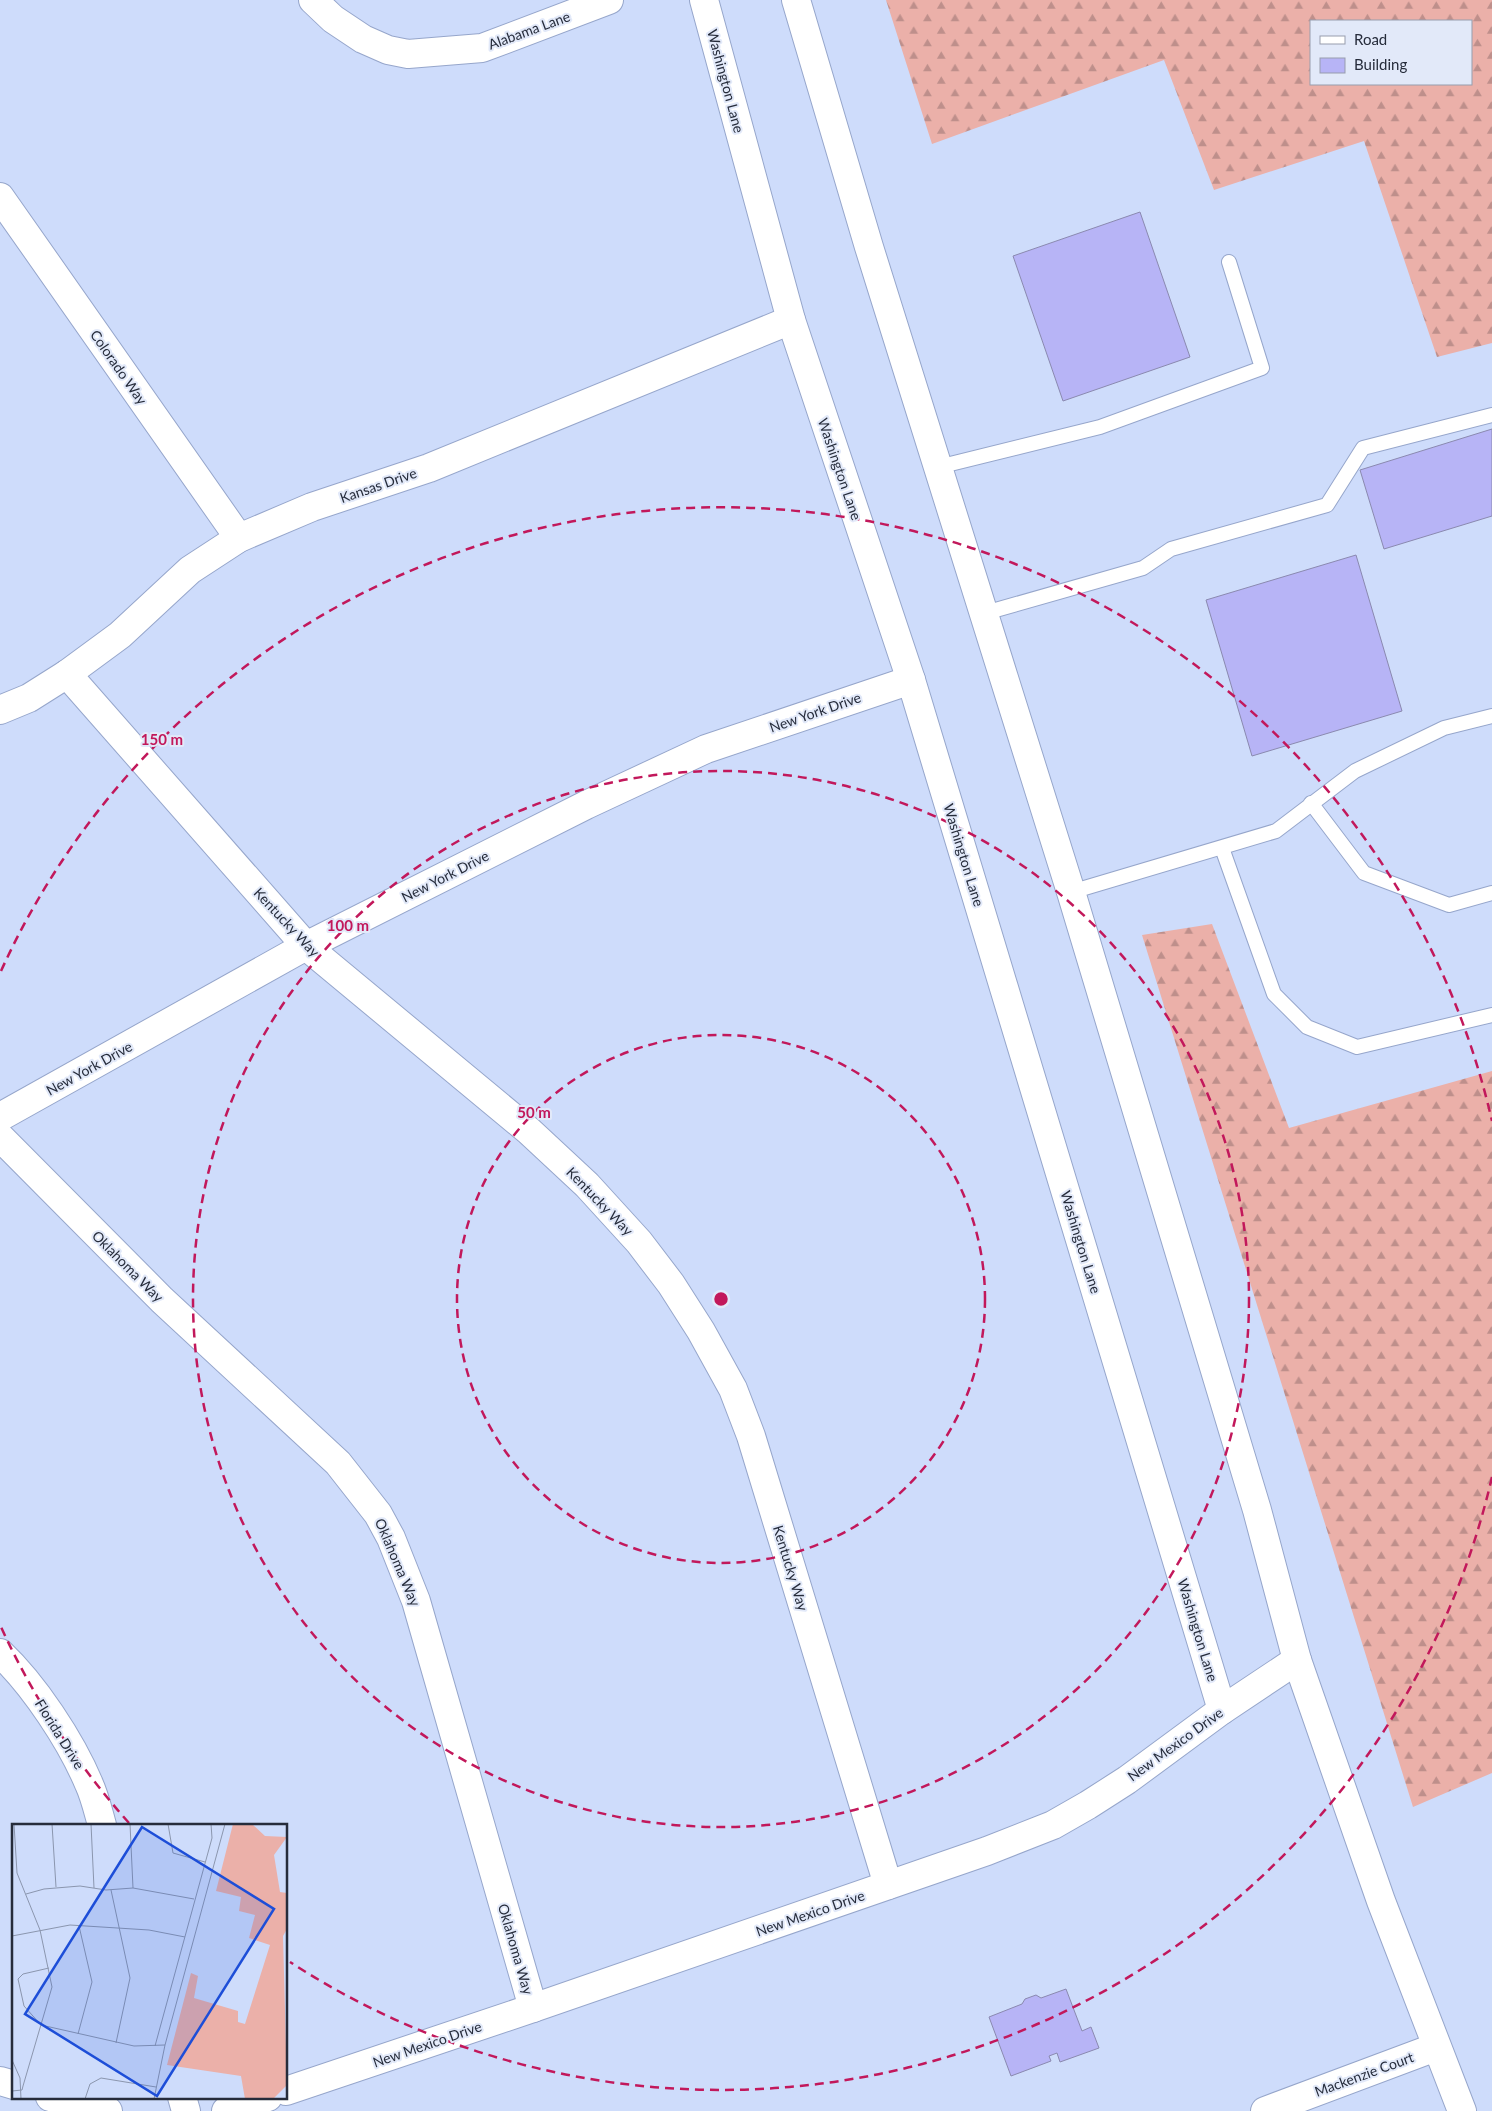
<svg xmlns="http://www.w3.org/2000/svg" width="1492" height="2111" viewBox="0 0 1492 2111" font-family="Lato,sans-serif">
	<defs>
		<pattern id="forest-firs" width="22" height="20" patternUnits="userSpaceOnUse" patternTransform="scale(1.25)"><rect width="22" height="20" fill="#ebb0a9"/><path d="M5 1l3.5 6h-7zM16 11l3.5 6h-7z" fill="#be8f8b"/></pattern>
	</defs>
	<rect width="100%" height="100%" fill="#cedcfb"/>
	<!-- forest -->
	<g fill="url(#forest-firs)" fill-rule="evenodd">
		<path d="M886 0H1492V343L1437 357 1364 141 1214 190 1164 60 932 144ZM1311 21H1471V84H1311Z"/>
		<polygon points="1212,924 1289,1128 1492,1071 1492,1773 1413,1807 1142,935"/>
	</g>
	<!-- building -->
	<g fill="#b7b4f6" stroke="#8a89af">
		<polygon points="1140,212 1190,357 1063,401 1013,256"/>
		<polygon points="1492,429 1492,516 1384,549 1360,470"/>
		<polygon points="1356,555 1402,711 1252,756 1206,600"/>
		<polygon points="1066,1989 1082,2031 1091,2027 1099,2048 1060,2062 1057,2053 1049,2056 1051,2061 1011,2076 989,2017 1022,2004 1025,1999 1036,1995 1041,1998"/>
	</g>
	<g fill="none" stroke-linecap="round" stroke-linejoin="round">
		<!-- service casing -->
		<g stroke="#96a6cb" stroke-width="16">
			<g id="service">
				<polyline points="938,467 1100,427 1262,368 1229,262"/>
				<polyline points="985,613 1143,568 1171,549 1327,505 1363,448 1492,415"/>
				<polyline points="1311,803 1364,873 1449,905 1492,893"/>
				<polyline points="1222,848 1274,994 1307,1027 1357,1047 1492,1015"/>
				<polyline points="1071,892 1276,831 1355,771 1444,728 1492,716"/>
			</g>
		</g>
		<!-- minor casing -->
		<g stroke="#96a6cb" stroke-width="30">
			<g id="minor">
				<polyline points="313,0 333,19 363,39 388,50 408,54 482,48 609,0"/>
				<polyline points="704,0 791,320 911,680 1222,1710"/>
				<polyline points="0,197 239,538"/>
				<polyline points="67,674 306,946 529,1131 587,1185 639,1242 671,1284 701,1331 733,1389 751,1436 888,1885"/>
				<polyline points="0,710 29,698 67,674 120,635 190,570 239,538 312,507 429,468 791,320"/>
				<polyline points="0,1117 306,946 586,805 706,749 911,680"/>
				<polyline points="0,1137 162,1300 338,1463 378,1514 391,1538 416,1601 533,2008"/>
				<path d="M0 1653C34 1685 71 1741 89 1784 95 1797 98 1811 102 1825"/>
				<polyline points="0,2081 14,2085"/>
				<polyline points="286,2091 533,2008 987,1851 1053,1825 1088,1805 1127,1780 1222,1710 1297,1660"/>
				<polyline points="50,2097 108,2111"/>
				<polyline points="182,2097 186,2111"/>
				<polyline points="226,2111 268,2097"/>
				<polyline points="1265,2111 1436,2047"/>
			</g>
		</g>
		<!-- primary casing -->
		<g stroke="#96a6cb" stroke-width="30">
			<polyline id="primary" points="796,0 869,247 1071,892 1257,1510 1297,1660 1381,1901 1462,2111"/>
		</g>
		<!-- service -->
		<use href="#service" stroke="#fff" stroke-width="14"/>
		<!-- minor -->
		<use href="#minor" stroke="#fff" stroke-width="28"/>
		<!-- primary -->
		<use href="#primary" stroke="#fff" stroke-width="28"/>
	</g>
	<!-- distance rings -->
	<g fill="none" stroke="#c2185b" stroke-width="2.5" stroke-dasharray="9 6">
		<circle cx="721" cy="1299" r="264"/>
		<circle cx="721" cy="1299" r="528"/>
		<path d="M1492 1477A791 791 0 0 1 290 1962M129 1823A791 791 0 0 1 1 1627M1 971A791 791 0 0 1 1492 1121"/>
	</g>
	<g text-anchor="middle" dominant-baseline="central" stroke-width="4" stroke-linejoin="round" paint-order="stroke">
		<!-- street labels -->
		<g font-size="14" fill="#262c3b" stroke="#e2e9f9">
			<text transform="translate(529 30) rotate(-20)">Alabama Lane</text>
			<text transform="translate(726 81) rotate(75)">Washington Lane</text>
			<text transform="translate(119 367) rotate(55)">Colorado Way</text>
			<text transform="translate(840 469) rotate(71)">Washington Lane</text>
			<text transform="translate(378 485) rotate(-19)">Kansas Drive</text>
			<text transform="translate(815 712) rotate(-19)">New York Drive</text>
			<text transform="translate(964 855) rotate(73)">Washington Lane</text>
			<text transform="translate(445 876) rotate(-27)">New York Drive</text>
			<text transform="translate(287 922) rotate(47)">Kentucky Way</text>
			<text transform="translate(89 1068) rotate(-29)">New York Drive</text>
			<text transform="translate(600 1201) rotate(46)">Kentucky Way</text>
			<text transform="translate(1081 1242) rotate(73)">Washington Lane</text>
			<text transform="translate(128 1266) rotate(45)">Oklahoma Way</text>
			<text transform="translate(398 1562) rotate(67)">Oklahoma Way</text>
			<text transform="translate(791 1568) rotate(73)">Kentucky Way</text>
			<text transform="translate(1198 1630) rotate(73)">Washington Lane</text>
			<text transform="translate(60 1734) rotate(58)">Florida Drive</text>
			<text transform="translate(1175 1744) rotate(-36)">New Mexico Drive</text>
			<text transform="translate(810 1913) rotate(-19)">New Mexico Drive</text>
			<text transform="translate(516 1949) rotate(74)">Oklahoma Way</text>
			<text transform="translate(427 2044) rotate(-19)">New Mexico Drive</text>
			<text transform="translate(1364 2074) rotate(-20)">Mackenzie Court</text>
		</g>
	</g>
	<!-- overview -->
	<g transform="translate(12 1824)">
		<rect width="275" height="275" fill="#cedcfb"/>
		<path d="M221 0H240L253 12 275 13 262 31 268 68 275 69V105L271 112 275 261 261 275H233L229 252 155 241 179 149 186 152 182 174 226 187V198L233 200 258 121 237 114 243 91 227 87 229 73 204 67Z" fill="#ebb0a9"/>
		<path fill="none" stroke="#8b96ae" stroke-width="1" d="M40 0 44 63M79 0 82 64M118 0 121 64M156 0 161 29 193 38M99 66 118 154 104 219M14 70 32 65 68 62 94 66 121 64 182 75M0 112 58 101 137 106 173 113M37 144 11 150 6 155 12 182 29 201 122 222 153 221M66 210 80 158 67 102M143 222 200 14 199 0M0 236 8 254 9 275M0 267 10 266 11 262 40 163 28 106 5 49 2 0M73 275 78 260 89 254 144 263M142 275 153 221 213 0"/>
		<path fill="#1d4ed8" fill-opacity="0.15" stroke="#1d4ed8" stroke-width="2.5" d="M130 3 262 85 145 272 13 190Z"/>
		<rect width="275" height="275" fill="none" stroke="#262c3b" stroke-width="2.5"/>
	</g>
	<circle cx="721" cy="1299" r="8" fill="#c2185b" stroke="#e2e9f9" stroke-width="2.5"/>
	<g font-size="15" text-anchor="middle" font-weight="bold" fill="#c2185b" stroke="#e2e9f9" stroke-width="4" stroke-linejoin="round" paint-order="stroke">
		<text x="162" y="745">150 m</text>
		<text x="348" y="931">100 m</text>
		<text x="534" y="1118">50 m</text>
	</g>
	<!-- legend -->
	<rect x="1310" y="20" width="162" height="65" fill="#e2e9f9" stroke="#979dad"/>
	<rect x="1320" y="36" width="25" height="8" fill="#ffffff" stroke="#979dad"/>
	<text x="1354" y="45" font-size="15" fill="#262c3b">Road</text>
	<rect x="1320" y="58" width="25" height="15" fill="#b7b4f6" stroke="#979dad"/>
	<text x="1354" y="70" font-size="15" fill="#262c3b">Building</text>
</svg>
